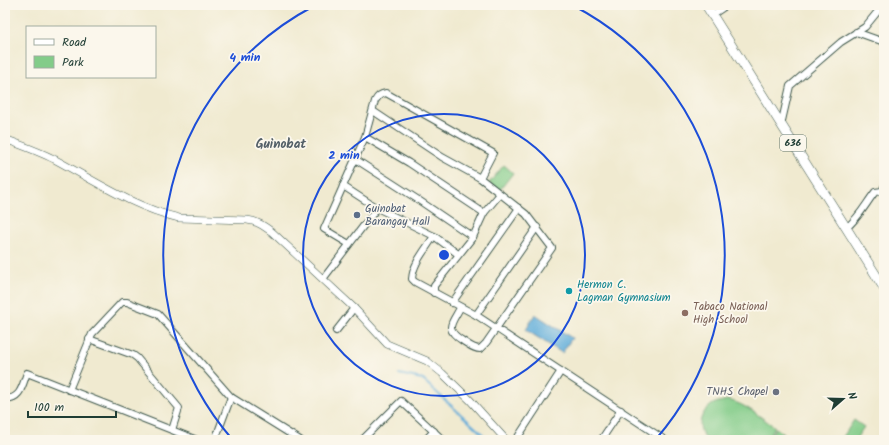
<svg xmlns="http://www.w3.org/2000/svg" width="889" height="445" viewBox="0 0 889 445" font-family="Kalam,sans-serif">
	<rect width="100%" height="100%" fill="#fbf7ec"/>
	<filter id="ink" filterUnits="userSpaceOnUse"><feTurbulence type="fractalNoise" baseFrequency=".025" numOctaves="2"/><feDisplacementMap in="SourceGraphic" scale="8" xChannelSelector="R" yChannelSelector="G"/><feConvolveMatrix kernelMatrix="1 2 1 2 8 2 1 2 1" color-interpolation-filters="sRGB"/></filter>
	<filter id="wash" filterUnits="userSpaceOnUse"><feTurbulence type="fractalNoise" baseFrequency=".012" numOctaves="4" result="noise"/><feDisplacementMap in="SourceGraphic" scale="16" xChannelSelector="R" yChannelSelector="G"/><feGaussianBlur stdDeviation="0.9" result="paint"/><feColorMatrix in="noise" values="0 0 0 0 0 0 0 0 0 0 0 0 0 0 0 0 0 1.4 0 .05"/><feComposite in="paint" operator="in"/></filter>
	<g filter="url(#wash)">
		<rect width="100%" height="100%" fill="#f0ead0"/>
		<!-- green -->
		<g fill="#83cc89" stroke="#51845e">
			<polygon points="504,165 513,173 499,191 489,183"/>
			<path d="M728 400C746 404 760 417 775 427L766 440 706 439C696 428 699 413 713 404 717 402 723 401 728 400Z"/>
			<polygon points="854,420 864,427 855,440 841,440"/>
			<polygon points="776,428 793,440 767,440"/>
		</g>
		<!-- water -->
		<polygon fill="#61adda" stroke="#407587" points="535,314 572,338 562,353 526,330"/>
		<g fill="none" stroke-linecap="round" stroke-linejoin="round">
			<!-- stream -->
			<polyline stroke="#61adda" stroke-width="2" points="399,374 422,379 489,440"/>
		</g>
	</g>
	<g filter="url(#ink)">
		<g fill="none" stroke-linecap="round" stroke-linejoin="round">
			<!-- minor casing -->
			<g stroke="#3e574b" stroke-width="8">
				<g id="minor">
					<polyline points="712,15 727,5"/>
					<polyline points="856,32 884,42"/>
					<path d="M373 111 442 157 480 178 526 214 552 248 486 343 480 349C473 349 468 344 463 341 444 329 451 325 460 308"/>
					<polyline points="781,125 790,86 841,42 865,27 883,5"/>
					<polyline points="365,137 409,163 484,213"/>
					<polyline points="355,159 417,199 473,237"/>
					<polyline points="343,186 377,208 434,236 458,254"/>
					<path d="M846 228C859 218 865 205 875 192L882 191 884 187"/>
					<path d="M434 236C426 249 413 263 412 279L415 282 476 315 665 440"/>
					<path d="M349 244 324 229 365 137 375 101C378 96 380 94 386 93L493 153 480 178"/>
					<polyline points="323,279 377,208"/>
					<polyline points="434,293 434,286 473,237 484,213 500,194"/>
					<polyline points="452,303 519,208"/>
					<polyline points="476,315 537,227"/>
					<polyline points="336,331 354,308"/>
					<polyline points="89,339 133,355 137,358 179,408 172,430"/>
					<polyline points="69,390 92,334 122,302 127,302 158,314 231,397 300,440"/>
					<path d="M5 399C21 399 22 386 27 373L197 440"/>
					<polyline points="215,440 231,397"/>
					<polyline points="362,440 401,401 443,440"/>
					<polyline points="425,440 434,431"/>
					<polyline points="516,440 561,371"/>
					<polyline points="601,440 621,410"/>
				</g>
			</g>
			<!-- tertiary casing -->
			<g stroke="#3e574b" stroke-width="8">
				<path id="tertiary" d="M5 139C21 145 38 151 54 159 95 181 133 207 179 218L247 220C257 221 264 226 272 232L354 308 387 344 427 361 442 373 470 400 506 440"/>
			</g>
			<!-- primary casing -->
			<g stroke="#3e574b" stroke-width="10">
				<polyline id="primary" points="706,5 884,288"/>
			</g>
			<!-- minor -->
			<use href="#minor" stroke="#fff" stroke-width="6"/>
			<!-- tertiary -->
			<use href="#tertiary" stroke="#fff" stroke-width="7"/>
			<!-- primary -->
			<use href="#primary" stroke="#fff" stroke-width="9"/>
		</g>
	</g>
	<!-- distance rings -->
	<g fill="none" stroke="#1d4ed8" stroke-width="2">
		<circle cx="444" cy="255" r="141"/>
		<path d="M232 439A281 281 0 0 1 314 6M574 6A281 281 0 0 1 656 439"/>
	</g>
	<!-- markers -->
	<circle fill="#5c6f8a" stroke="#fbf7ec" stroke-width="1.5" cx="357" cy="215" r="4"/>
	<circle fill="#0f9aa8" stroke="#fbf7ec" stroke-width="1.5" cx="569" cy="291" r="4"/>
	<circle fill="#8d6e63" stroke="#fbf7ec" stroke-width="1.5" cx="685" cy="313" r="4"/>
	<circle fill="#6b7280" stroke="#fbf7ec" stroke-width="1.5" cx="776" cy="392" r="4"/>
	<g text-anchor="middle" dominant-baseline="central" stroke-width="3.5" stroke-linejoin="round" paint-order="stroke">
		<!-- shield labels -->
		<rect fill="#fbf7ec" stroke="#61756b" stroke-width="1" x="780" y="135" width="26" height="16" rx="3"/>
		<g font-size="10" font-weight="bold" fill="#1f3d34">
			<text x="793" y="143">636</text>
		</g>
		<!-- service labels -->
		<g font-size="11" fill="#4e5e75" stroke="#fbf7ec" text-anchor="start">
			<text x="365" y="209">Guinobat<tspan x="365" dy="13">Barangay Hall</tspan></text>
		</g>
		<!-- culture labels -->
		<g font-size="11" fill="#0d838f" stroke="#fbf7ec" text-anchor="start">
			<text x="577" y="285">Hermon C.<tspan x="577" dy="13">Lagman Gymnasium</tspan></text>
		</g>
		<!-- education labels -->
		<g font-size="11" fill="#785e54" stroke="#fbf7ec" text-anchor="start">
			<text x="693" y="307">Tabaco National<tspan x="693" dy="13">High School</tspan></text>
		</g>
		<!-- worship labels -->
		<g font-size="11" fill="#5b616d" stroke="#fbf7ec" text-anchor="end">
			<text x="768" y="392">TNHS Chapel</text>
		</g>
		<!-- quarter labels -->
		<g font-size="13" font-weight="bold" fill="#546068" stroke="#fbf7ec">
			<text x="281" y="144">Guinobat</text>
		</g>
	</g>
	<circle cx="444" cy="255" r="6" fill="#1d4ed8" stroke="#fbf7ec" stroke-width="2"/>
	<g font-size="12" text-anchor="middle" font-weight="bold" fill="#1d4ed8" stroke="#fbf7ec" stroke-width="3.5" stroke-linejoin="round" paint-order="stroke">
		<text x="245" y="61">4 min</text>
		<text x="344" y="159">2 min</text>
	</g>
	<!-- margin -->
	<rect width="889" height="445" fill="none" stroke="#fbf7ec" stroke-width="20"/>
	<!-- legend -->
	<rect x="26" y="26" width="130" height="52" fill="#fbf7ec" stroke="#a3ada2"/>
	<rect x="34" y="39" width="20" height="6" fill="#ffffff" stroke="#a3ada2"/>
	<text x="62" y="46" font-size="12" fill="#1f3d34">Road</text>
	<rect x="34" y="56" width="20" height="12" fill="#83cc89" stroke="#a3ada2"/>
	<text x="62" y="66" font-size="12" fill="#1f3d34">Park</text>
	<!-- north arrow -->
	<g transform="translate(843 399) rotate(70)" stroke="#fbf7ec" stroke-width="3" paint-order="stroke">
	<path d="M0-3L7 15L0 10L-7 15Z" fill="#1f3d34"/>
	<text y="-6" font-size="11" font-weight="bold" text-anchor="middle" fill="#1f3d34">N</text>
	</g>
	<!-- scale -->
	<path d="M28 411v6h88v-6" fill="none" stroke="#1f3d34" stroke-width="2"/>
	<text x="34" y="411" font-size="12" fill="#1f3d34" stroke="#fbf7ec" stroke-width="3" paint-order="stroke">100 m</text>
</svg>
